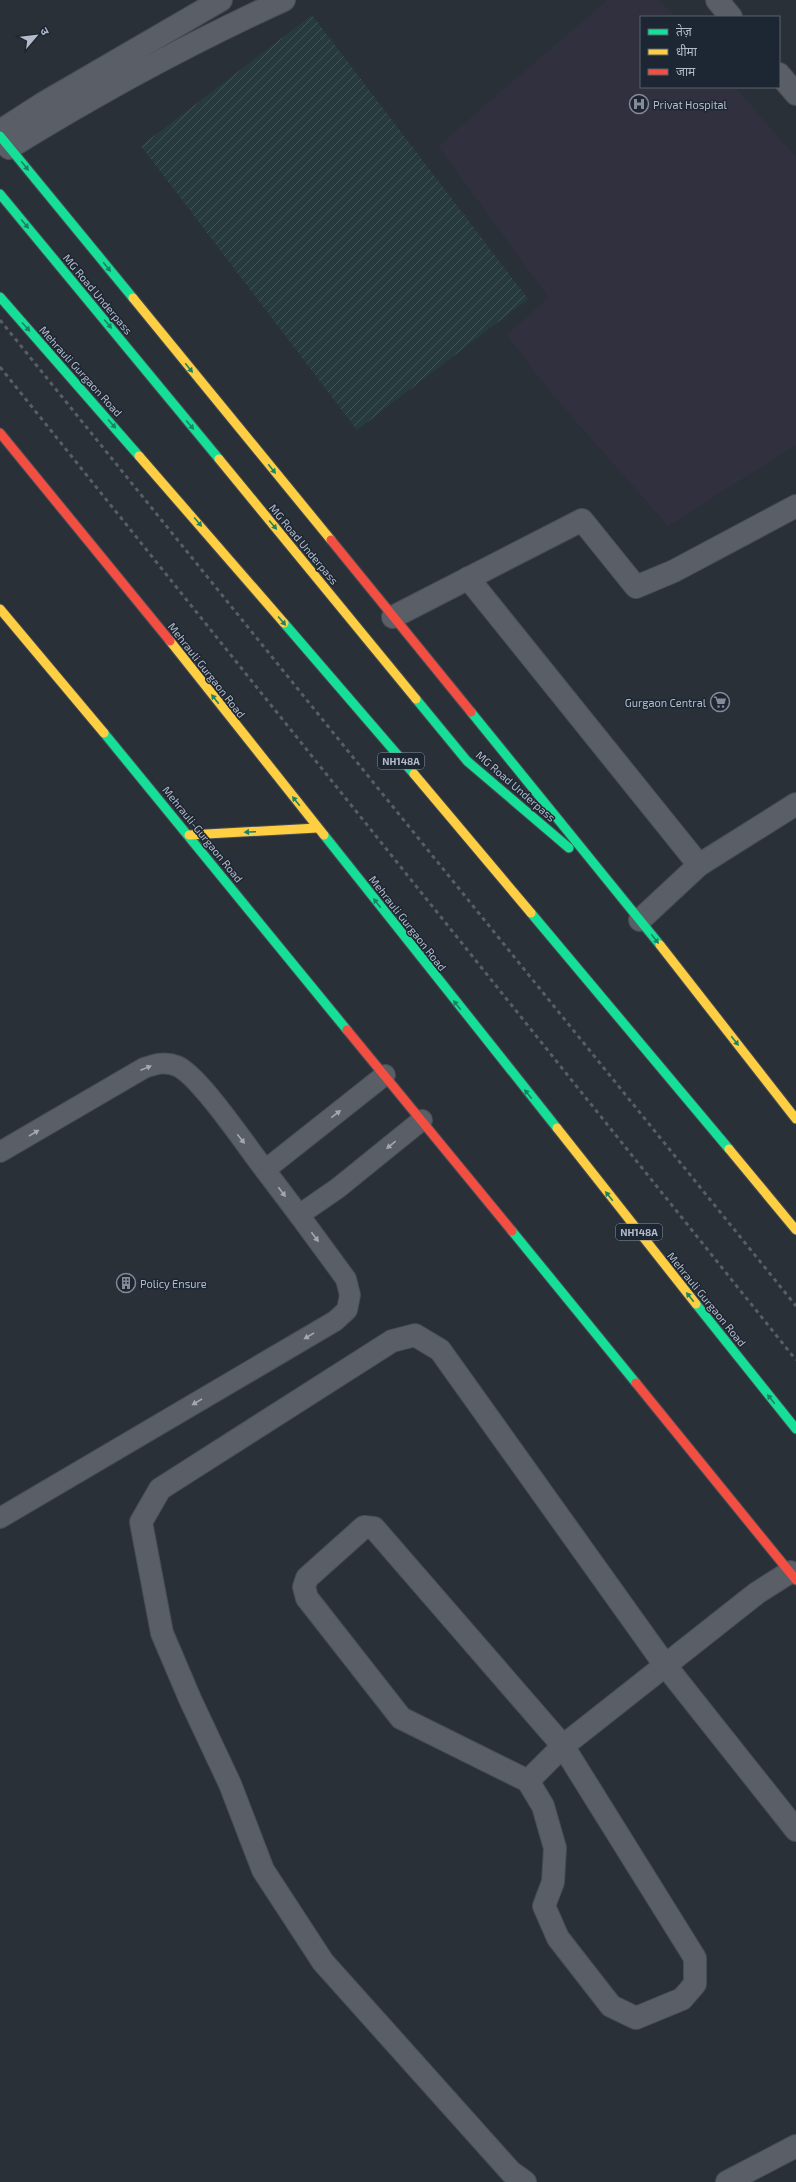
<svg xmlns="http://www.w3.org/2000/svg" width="796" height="2182" viewBox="0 0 796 2182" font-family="'Exo 2','Noto Sans Devanagari',sans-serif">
	<defs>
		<pattern id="garden-furrows" width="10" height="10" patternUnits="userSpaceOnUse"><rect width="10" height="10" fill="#273a3e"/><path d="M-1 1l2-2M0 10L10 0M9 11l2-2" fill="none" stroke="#445559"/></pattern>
	</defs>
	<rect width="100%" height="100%" fill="#2a3038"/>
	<!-- medical -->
	<polygon fill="#31303e" points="607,0 660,0 675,17 641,17 641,87 735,87 796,157 796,445 668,526 550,392 507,335 548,297 438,146"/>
	<!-- garden -->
	<polygon fill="url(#garden-furrows)" points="312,15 528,299 357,430 141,146"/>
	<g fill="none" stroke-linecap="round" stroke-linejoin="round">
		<!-- lane casing -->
		<g stroke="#484c53" stroke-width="22">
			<g id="lane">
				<path d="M0 1152 144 1068C156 1064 165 1061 177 1066 199 1075 247 1147 265 1170L385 1075"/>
				<polyline points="265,1170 299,1215"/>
				<polyline points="0,1518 335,1321 347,1310 350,1295 346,1279 299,1215 338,1188 422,1120"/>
			</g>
		</g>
		<!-- street casing -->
		<g stroke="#484c53" stroke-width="24">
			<g id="street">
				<polyline points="717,0 731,17"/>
				<polyline points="779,74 796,94"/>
				<polyline points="0,131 42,104 221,0"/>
				<path d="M9 148C98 93 190 43 284 0"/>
				<polyline points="468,578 699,865"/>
				<polyline points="393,617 582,520 636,587 674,571 796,506"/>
				<polyline points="640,920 699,865 796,804"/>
				<polyline points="528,1781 563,1746 374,1528 364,1527 307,1578 304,1587 307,1598 401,1718 528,1781 543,1806 555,1848 553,1882 544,1906 558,1938 611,2006 636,2018 682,1999 695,1984 695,1958 563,1746 757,1593 790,1572"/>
				<polyline points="525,2182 511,2172 323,1962 263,1870 230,1784 190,1699 162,1633 141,1522 160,1489 392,1341 415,1335 440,1350 665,1665 796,1830"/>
				<polyline points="727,2182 796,2146"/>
			</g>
		</g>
		<!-- fast casing -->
		<g stroke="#484c53" stroke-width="11">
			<g id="fast">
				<polyline points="0,136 133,298"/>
				<polyline points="0,194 219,459"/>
				<polyline points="0,297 139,456"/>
				<polyline points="284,623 414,774"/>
				<polyline points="416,699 467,761 569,848"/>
				<polyline points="471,712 660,945"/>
				<polyline points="104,733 347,1030"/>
				<polyline points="324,835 557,1128"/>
				<polyline points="531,913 729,1149"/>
				<polyline points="512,1231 636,1383"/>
				<polyline points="696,1304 796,1429"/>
			</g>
		</g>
		<!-- slow casing -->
		<g stroke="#484c53" stroke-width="11">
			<g id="slow">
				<polyline points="133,298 331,540"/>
				<polyline points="139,456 284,623"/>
				<polyline points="219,459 416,699"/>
				<polyline points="0,609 104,733"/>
				<polyline points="170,641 324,835"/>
				<polyline points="414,774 531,913"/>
				<polyline points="189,835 317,828"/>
				<polyline points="660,945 796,1119"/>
				<polyline points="557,1128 696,1304"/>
				<polyline points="729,1149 796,1230"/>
			</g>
		</g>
		<!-- jam casing -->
		<g stroke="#484c53" stroke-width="11">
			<g id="jam">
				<polyline points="0,433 170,641"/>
				<polyline points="331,540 471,712"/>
				<polyline points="347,1030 512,1231"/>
				<polyline points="636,1383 796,1580"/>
			</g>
		</g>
		<!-- lane -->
		<use href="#lane" stroke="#5a5e66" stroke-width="20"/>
		<!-- street -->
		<use href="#street" stroke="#5a5e66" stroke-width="22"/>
		<!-- fast -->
		<use href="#fast" stroke="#16e098" stroke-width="9"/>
		<!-- slow -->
		<use href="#slow" stroke="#ffcf43" stroke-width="9"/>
		<!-- jam -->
		<use href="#jam" stroke="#f24e42" stroke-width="9"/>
		<!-- rail -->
		<g stroke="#595d64" stroke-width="3" stroke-dasharray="4 4" stroke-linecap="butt">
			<polyline points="0,320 796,1306"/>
			<polyline points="0,367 796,1360"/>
		</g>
	</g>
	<!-- one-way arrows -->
	<defs><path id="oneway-solid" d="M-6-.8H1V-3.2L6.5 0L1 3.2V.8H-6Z"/></defs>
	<g fill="#1a8366">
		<use href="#oneway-solid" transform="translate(25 166) rotate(51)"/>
		<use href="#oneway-solid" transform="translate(25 224) rotate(50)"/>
		<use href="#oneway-solid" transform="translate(107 267) rotate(51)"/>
		<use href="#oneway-solid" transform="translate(108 324) rotate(50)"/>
		<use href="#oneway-solid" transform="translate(26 327) rotate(48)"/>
		<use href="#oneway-solid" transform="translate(189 368) rotate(51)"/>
		<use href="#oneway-solid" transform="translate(112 424) rotate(48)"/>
		<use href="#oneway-solid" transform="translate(190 425) rotate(50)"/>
		<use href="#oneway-solid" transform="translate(272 469) rotate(51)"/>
		<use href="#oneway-solid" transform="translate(198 522) rotate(50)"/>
		<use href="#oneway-solid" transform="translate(273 525) rotate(50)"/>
		<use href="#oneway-solid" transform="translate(282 621) rotate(50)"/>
		<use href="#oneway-solid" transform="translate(215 699) rotate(-128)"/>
		<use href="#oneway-solid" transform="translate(296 801) rotate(-129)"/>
		<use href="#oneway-solid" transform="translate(250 832) rotate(177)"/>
		<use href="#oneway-solid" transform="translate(377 903) rotate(-128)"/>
		<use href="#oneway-solid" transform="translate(655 939) rotate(52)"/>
		<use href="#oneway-solid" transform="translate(457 1005) rotate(-128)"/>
		<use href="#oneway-solid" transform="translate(735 1041) rotate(52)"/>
		<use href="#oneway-solid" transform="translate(528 1094) rotate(-129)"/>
		<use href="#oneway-solid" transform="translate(609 1196) rotate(-129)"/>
		<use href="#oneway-solid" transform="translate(690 1297) rotate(-129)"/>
		<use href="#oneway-solid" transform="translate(771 1399) rotate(-129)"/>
	</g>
	<g fill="#a2a9b5">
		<use href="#oneway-solid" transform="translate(146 1068) rotate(-22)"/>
		<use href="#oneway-solid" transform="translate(336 1114) rotate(-38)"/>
		<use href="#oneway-solid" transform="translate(34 1133) rotate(-31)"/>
		<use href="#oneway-solid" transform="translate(241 1139) rotate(52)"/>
		<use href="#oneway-solid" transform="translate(391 1145) rotate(141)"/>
		<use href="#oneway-solid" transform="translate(282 1192) rotate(53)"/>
		<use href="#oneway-solid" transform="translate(315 1237) rotate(53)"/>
		<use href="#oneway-solid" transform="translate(309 1336) rotate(149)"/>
		<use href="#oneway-solid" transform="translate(197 1402) rotate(149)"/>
	</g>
	<!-- icons -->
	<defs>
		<g id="hospital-ring" transform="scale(1)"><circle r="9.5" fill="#1d2633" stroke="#848b96" stroke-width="1.5"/><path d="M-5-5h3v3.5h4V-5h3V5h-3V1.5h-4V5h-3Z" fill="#848b96"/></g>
		<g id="supermarket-ring" transform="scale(1)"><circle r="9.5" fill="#1d2633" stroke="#848b96" stroke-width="1.5"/><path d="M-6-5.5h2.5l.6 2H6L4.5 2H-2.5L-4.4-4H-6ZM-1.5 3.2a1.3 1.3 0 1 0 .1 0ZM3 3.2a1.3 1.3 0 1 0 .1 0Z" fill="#848b96"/></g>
		<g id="building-ring" transform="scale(1)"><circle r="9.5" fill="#1d2633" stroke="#848b96" stroke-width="1.5"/><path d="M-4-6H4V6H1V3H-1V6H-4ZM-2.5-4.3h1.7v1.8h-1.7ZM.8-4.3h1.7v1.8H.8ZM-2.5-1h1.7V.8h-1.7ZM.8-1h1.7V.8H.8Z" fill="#848b96"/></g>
	</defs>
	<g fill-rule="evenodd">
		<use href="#hospital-ring" x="639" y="104"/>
		<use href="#supermarket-ring" x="720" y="702"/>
		<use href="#building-ring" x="126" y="1283"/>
	</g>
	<g text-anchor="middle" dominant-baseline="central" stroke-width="3" stroke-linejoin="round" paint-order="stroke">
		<!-- shield labels -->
		<g fill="#1d2633" stroke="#878f9c" stroke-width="1">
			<rect x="378" y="753" width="46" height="16" rx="3"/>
			<rect x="616" y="1224" width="46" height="16" rx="3"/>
		</g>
		<g font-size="10" font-weight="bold" fill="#b4bcc9">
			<text x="401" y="761">NH148A</text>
			<text x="639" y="1232">NH148A</text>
		</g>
		<!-- poi labels -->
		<g font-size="11" fill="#b4bcc9" stroke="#1d2633" text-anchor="start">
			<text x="653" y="104">Privat Hospital</text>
			<text x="706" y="702" text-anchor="end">Gurgaon Central</text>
			<text x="140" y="1283">Policy Ensure</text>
		</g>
		<!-- street labels -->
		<g font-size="11" fill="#b4bcc9" stroke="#1d2633">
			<text transform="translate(98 294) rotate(50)">MG Road Underpass</text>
			<text transform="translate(81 371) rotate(48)">Mehrauli Gurgaon Road</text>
			<text transform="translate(304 544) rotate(50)">MG Road Underpass</text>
			<text transform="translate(207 670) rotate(52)">Mehrauli Gurgaon Road</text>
			<text transform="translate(516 786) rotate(41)">MG Road Underpass</text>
			<text transform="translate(203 834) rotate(51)">Mehrauli-Gurgaon Road</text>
			<text transform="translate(408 923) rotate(52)">Mehrauli Gurgaon Road</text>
			<text transform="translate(707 1299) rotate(51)">Mehrauli Gurgaon Road</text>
		</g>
	</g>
	<!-- legend -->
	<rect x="640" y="16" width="140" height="72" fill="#1d2633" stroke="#59626f"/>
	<rect x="648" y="29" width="20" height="6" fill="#16e098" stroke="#59626f"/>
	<text x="676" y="36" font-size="12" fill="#b4bcc9">तेज़</text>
	<rect x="648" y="49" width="20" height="6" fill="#ffcf43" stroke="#59626f"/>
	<text x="676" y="56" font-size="12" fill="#b4bcc9">धीमा</text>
	<rect x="648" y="69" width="20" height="6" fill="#f24e42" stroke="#59626f"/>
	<text x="676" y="76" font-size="12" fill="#b4bcc9">जाम</text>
	<!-- north arrow -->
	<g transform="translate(36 36) rotate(62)" stroke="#1d2633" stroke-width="3" paint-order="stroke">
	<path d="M0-3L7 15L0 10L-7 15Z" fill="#b4bcc9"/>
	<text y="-6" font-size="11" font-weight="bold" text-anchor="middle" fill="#b4bcc9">उ</text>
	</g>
</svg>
